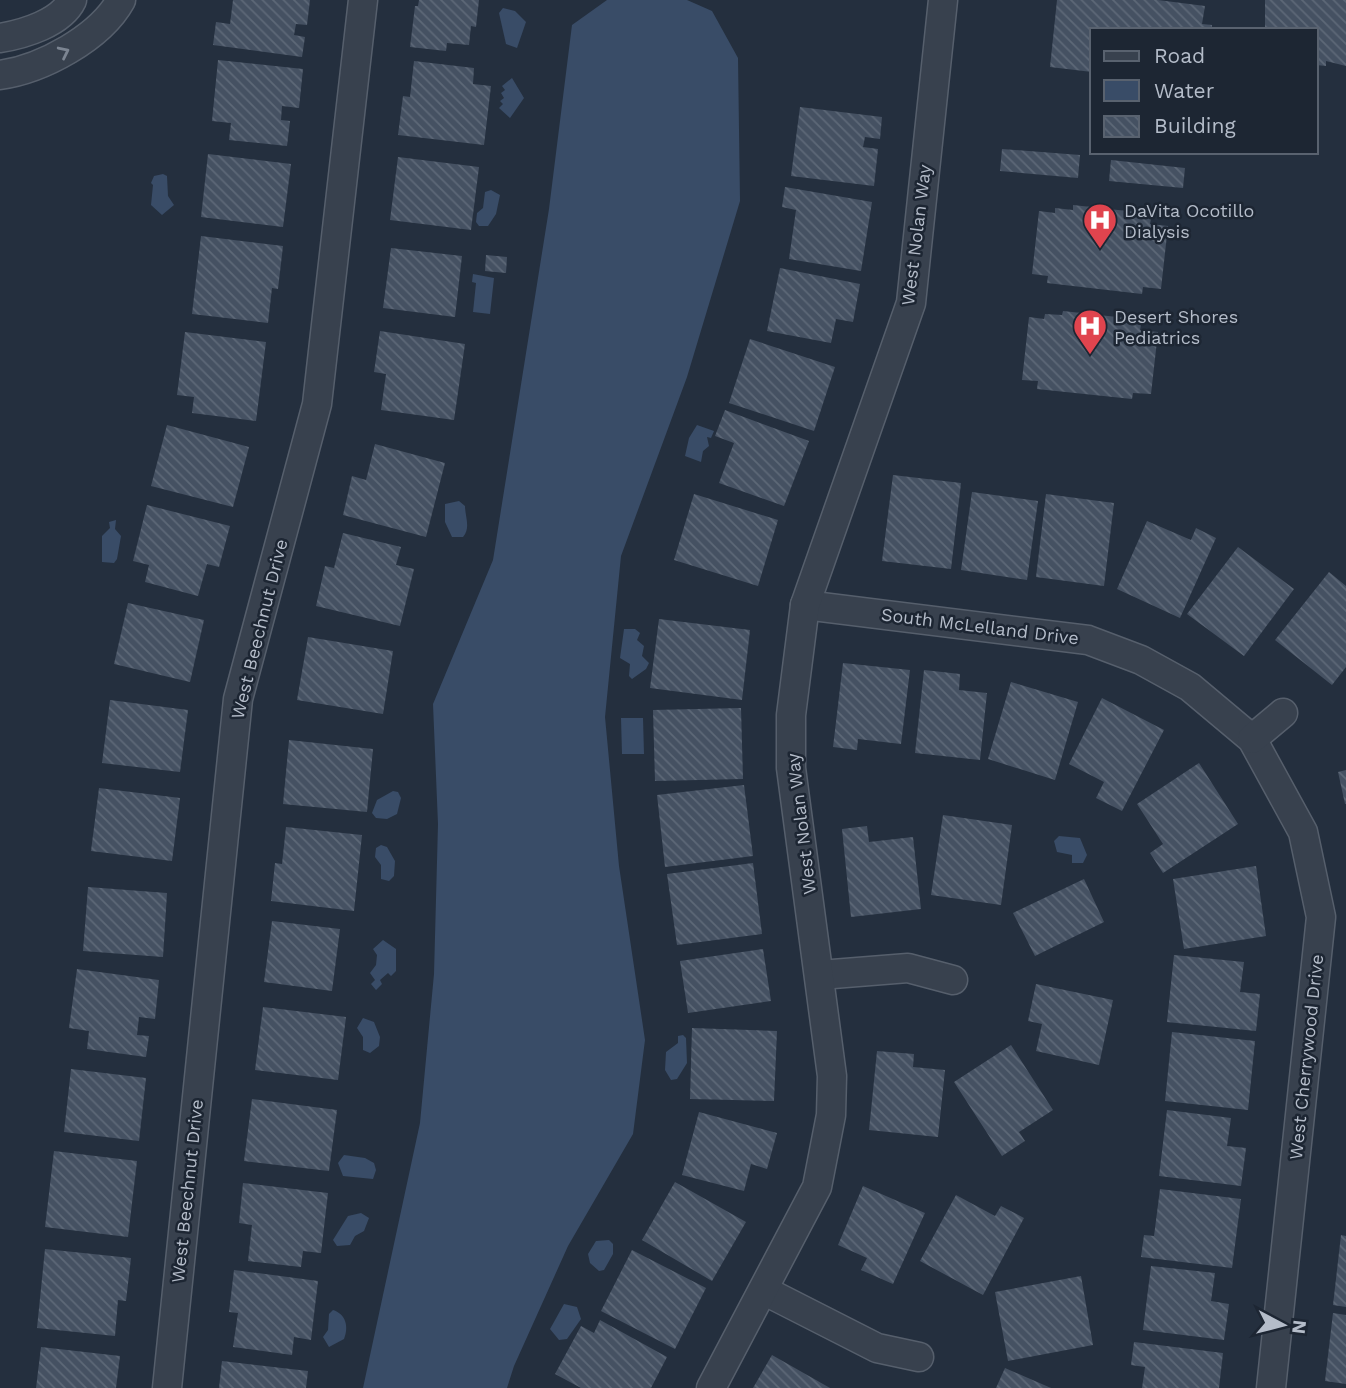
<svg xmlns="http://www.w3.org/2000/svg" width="1346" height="1388" viewBox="0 0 1346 1388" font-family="'Work Sans',sans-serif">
	<defs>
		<pattern id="building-back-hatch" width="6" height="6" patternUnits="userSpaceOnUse" patternTransform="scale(1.75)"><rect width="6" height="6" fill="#455162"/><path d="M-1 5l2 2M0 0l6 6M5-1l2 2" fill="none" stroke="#5d6877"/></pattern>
	</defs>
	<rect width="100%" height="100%" fill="#242f3e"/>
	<!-- water -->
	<g fill="#394c67">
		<polygon points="607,0 687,0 712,11 738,58 740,201 687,377 621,556 605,717 619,866 645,1040 633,1134 568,1246 514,1366 507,1388 363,1388 420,1123 434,974 438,824 433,704 493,560 549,209 572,25"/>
		<polygon points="503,8 515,11 526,22 517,48 506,44 499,13"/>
		<polygon points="512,78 524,98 510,118 499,108 503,104 500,101 504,98 501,93 505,90 502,86"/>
		<polygon points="163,174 167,176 168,196 174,205 162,215 151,205 153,185 151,183 154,176"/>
		<polygon points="491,190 500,195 496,214 488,226 479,226 476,222 477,213 483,208 485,192"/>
		<polygon points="473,274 494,278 490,314 473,312 476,283 472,282"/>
		<polygon points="697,425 714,431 711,438 707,437 709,446 703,451 701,462 685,456 689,438"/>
		<path d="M459 501 465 506C465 516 471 528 463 537H452L445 522V504Z"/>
		<polygon points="116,520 115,529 121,536 117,559 114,563 102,562 102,536 110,528 109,522"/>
		<polygon points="624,629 635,629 640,633 637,640 644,646 642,656 649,663 646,669 632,679 629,676 630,664 620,658"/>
		<polygon points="621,718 643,718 644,754 622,754"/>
		<polygon points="393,791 398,792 401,798 397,814 387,819 376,818 372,813 377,800"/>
		<polygon points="1059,836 1080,838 1087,855 1083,863 1072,863 1072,855 1057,852 1054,841"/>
		<polygon points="381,845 387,847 395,861 394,876 389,881 381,879 381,865 375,857 376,848"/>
		<polygon points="383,940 396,949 396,971 391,976 388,973 380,980 382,984 376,990 371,984 375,980 370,973 376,965 377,955 373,949"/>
		<polygon points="363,1018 374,1022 380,1037 379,1046 370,1053 363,1050 363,1037 357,1028"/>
		<polygon points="683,1035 686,1038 687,1063 677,1079 671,1080 665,1070 666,1052 678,1043 678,1036"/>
		<polygon points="344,1155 365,1158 374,1163 376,1170 373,1179 343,1176 338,1163"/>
		<polygon points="361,1213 369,1218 364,1231 355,1236 350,1245 337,1246 333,1240 348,1216"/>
		<polygon points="609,1240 613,1244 613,1254 604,1270 599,1271 590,1263 588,1254 596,1241"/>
		<polygon points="564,1304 577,1307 581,1319 567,1339 559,1340 550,1329"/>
		<path d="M333 1310C346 1314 349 1327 344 1339L329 1347 323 1337 328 1330 329 1314Z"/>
	</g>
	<!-- building -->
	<g fill="url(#building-back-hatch)">
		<polygon points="233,0 310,0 307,25 296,24 294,35 305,37 302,57 213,45 216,22 230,24"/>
		<polygon points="419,0 479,0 476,27 471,26 469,45 447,43 446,51 410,47 415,6 418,6"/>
		<polygon points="1057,0 1158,0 1205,6 1202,24 1212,25 1212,30 1092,30 1092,72 1050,67"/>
		<polygon points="1265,0 1346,0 1346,66 1326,61 1326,66 1316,65 1316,30 1265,30"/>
		<polygon points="218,60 303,69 299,108 282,106 281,120 290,121 287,146 229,140 231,123 212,121"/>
		<polygon points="414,61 474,68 473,84 491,86 484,145 398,135 403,96 410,97"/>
		<polygon points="800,107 882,117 880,139 865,137 863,147 878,149 874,186 791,176"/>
		<polygon points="1002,149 1080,155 1078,178 1000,171"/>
		<polygon points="208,154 291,164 283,227 201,217"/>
		<polygon points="398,157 479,167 471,230 390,220"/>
		<polygon points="1111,160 1185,168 1183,188 1109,181"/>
		<polygon points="785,187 872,202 861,271 789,259 796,210 782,207"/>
		<polygon points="1073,205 1136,212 1136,217 1151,219 1150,224 1168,226 1161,289 1143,287 1142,294 1047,283 1048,276 1032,274 1039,211 1055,213 1055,208 1073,210"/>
		<polygon points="201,236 283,246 278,289 272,288 268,323 192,314"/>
		<polygon points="391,248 462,256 455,317 383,308"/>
		<polygon points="486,255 507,257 506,273 485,271"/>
		<polygon points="780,268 860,284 853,322 836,319 831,343 767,331"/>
		<polygon points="1063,311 1126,318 1126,323 1141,325 1140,330 1158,332 1151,394 1133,393 1132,399 1037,389 1038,381 1022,380 1029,317 1044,319 1045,314 1062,315"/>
		<polygon points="380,331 465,344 454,420 381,410 386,374 374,372"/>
		<polygon points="185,332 266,342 256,421 192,413 194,397 177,395"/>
		<polygon points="750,339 835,367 814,431 729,403"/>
		<polygon points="725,410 809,441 784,506 719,483 734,443 715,436"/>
		<polygon points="167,425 249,447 233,507 151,486"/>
		<polygon points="375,444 445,463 426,537 343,515 352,476 366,480"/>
		<polygon points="893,475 961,483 951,569 882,561"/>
		<polygon points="972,492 1038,501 1027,580 961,570"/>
		<polygon points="694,494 778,520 758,586 674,560"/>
		<polygon points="1046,494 1114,503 1104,586 1036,577"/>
		<polygon points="147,505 230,526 219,567 207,564 198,596 145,582 149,565 133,561"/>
		<polygon points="1147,521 1191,540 1196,528 1216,538 1180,618 1117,589"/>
		<polygon points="343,533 401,547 396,565 414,569 400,626 316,606 325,566 334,568"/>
		<polygon points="1238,547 1294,589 1244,656 1187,614"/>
		<polygon points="1329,572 1346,586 1346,667 1332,685 1275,640"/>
		<polygon points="128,603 204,620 190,682 114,664"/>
		<polygon points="659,619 750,630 742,700 650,688"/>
		<polygon points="308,637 393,651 383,714 297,700"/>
		<polygon points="843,663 910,670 901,744 858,739 857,750 833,747"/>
		<polygon points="924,670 960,674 959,690 987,693 980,760 915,753"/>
		<polygon points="1011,682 1078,702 1055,780 988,759"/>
		<polygon points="1102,698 1164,730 1122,811 1096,798 1104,782 1069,764"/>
		<polygon points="110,700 188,710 180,772 102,763"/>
		<polygon points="741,708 743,779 655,781 653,710"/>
		<polygon points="289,740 373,749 367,812 283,804"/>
		<polygon points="1199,763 1238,824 1163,873 1150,853 1163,844 1137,804"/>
		<polygon points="1346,770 1346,804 1345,804 1338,772"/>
		<polygon points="744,785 753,856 665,867 657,795"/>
		<polygon points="99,788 180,798 172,861 91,851"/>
		<polygon points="943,815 1012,825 1001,905 931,895"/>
		<polygon points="867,826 869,842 913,837 921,909 851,917 842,829"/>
		<polygon points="286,827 362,835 354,911 271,901 275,863 282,864"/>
		<polygon points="753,863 762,934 677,945 667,874"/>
		<polygon points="1256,866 1266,936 1184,949 1173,879"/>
		<polygon points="1084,879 1104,922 1035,956 1013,913"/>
		<polygon points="88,887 167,893 163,957 83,951"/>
		<polygon points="272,921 340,929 332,991 264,982"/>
		<polygon points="763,949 771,1001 688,1013 680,961"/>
		<polygon points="1174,955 1244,962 1240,992 1260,994 1256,1031 1167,1022"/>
		<polygon points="77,969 159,980 155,1019 139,1017 137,1035 149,1036 146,1057 87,1049 89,1031 69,1028"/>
		<polygon points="1036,984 1113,1000 1099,1065 1036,1051 1042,1024 1028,1021"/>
		<polygon points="263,1007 346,1017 338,1080 255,1070"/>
		<polygon points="692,1028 777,1031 774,1101 690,1099"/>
		<polygon points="1172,1032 1255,1041 1248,1110 1165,1101"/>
		<polygon points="1011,1045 1053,1110 1019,1132 1025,1141 1002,1156 954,1082"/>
		<polygon points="877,1051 914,1054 913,1067 945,1070 938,1137 869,1130"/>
		<polygon points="71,1069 146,1078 139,1141 64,1132"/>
		<polygon points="252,1099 337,1110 329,1171 244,1161"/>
		<polygon points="1167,1110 1231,1118 1227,1146 1246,1148 1241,1186 1159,1176"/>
		<polygon points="699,1112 777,1133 767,1169 751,1164 744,1191 682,1175"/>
		<polygon points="54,1151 137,1161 128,1237 45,1227"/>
		<polygon points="675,1182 746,1222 712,1281 642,1240"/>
		<polygon points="243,1183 328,1193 321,1253 303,1251 301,1267 248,1261 252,1225 239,1223"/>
		<polygon points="863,1186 925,1213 893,1284 861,1270 867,1258 838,1245"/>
		<polygon points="1160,1189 1241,1199 1232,1268 1141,1257 1144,1235 1154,1236"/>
		<polygon points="956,1195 995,1216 1001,1206 1024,1218 983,1295 920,1261"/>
		<polygon points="1341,1235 1346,1236 1346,1307 1333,1305"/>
		<polygon points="45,1249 131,1258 126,1301 118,1300 115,1336 37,1328"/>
		<polygon points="632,1250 706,1288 675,1349 601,1311"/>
		<polygon points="1151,1266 1215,1273 1211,1301 1229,1304 1224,1340 1143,1330"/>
		<polygon points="234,1270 318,1281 311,1340 294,1337 292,1355 233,1347 238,1313 229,1312"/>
		<polygon points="1081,1276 1093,1345 1008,1361 995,1292"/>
		<polygon points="1333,1313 1346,1315 1346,1384 1325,1381"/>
		<polygon points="600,1320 667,1357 651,1388 581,1388 555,1374 581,1326 594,1333"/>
		<polygon points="1134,1342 1223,1353 1219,1388 1142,1388 1145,1367 1131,1365"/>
		<polygon points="41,1347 120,1356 116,1388 36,1388"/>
		<polygon points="772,1355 830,1388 753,1388"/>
		<polygon points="222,1361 308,1371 306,1388 219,1388"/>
		<polygon points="1005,1368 1051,1388 996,1388"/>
	</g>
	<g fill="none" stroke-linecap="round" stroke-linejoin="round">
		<!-- minor casing -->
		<g stroke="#565f6c" stroke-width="31">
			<g id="minor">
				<path d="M0 38C24 34 61 23 72 0"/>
				<path d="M0 75C42 69 100 38 121 0"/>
				<polyline points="805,605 1088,640 1141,660 1190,687 1252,739 1303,832 1321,917 1271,1388"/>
				<polyline points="1252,739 1283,713"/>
				<polyline points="820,975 908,968 953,980"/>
				<polyline points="765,1291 877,1348 919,1357"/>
				<polyline points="167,1388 238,699 317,404 363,0"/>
				<polyline points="711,1388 817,1187 831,1115 832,1076 791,768 791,715 805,605 911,303 943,0"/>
			</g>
		</g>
		<!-- minor -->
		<use href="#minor" stroke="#38414e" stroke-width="28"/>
	</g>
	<!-- one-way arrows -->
	<defs><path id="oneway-chevron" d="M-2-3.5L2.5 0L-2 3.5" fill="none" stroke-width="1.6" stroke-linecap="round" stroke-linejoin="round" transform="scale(1.75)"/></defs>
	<use stroke="#7c8592" href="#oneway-chevron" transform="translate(64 52) rotate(-26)"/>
	<!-- icons -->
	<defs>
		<g id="hospital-pin" transform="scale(1.75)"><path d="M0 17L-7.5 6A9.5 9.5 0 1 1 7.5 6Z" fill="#e0444e" stroke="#1d2633"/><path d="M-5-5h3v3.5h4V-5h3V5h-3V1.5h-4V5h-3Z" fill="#fff"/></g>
	</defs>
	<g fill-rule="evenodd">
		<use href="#hospital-pin" x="1100" y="220"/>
		<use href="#hospital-pin" x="1090" y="326"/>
	</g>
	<g text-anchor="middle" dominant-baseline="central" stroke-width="5" stroke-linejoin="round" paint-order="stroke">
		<!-- poi labels -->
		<g font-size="18" fill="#b4bcc9" stroke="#1d2633" text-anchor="start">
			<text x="1124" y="210">DaVita Ocotillo<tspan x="1124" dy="21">Dialysis</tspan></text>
			<text x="1114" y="316">Desert Shores<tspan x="1114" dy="21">Pediatrics</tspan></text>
		</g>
		<!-- street labels -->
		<g font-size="18" fill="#b4bcc9" stroke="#1d2633">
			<text transform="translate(916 235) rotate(-83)">West Nolan Way</text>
			<text transform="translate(980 626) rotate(7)">South McLelland Drive</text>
			<text transform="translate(259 629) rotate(-76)">West Beechnut Drive</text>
			<text transform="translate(801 824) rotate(-97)">West Nolan Way</text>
			<text transform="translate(1306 1057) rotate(-84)">West Cherrywood Drive</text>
			<text transform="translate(187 1191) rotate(-84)">West Beechnut Drive</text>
		</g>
	</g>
	<!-- legend -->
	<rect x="1090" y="28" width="228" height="126" fill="#1d2633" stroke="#59626f" stroke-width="2"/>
	<rect x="1104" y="51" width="35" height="10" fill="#38414e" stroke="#59626f" stroke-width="2"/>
	<text x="1154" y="63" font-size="21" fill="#b4bcc9">Road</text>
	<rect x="1104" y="80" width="35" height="21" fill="#394c67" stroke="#59626f" stroke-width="2"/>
	<text x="1154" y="98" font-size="21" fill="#b4bcc9">Water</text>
	<rect x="1104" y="116" width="35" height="21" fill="url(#building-back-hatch)" stroke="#59626f" stroke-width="2"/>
	<text x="1154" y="133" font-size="21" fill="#b4bcc9">Building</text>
	<!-- north arrow -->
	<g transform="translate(1283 1325) rotate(97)" stroke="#1d2633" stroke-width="5" paint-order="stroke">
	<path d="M0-5L12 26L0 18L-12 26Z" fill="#b4bcc9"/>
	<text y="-10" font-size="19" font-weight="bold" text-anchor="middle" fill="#b4bcc9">N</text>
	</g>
</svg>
